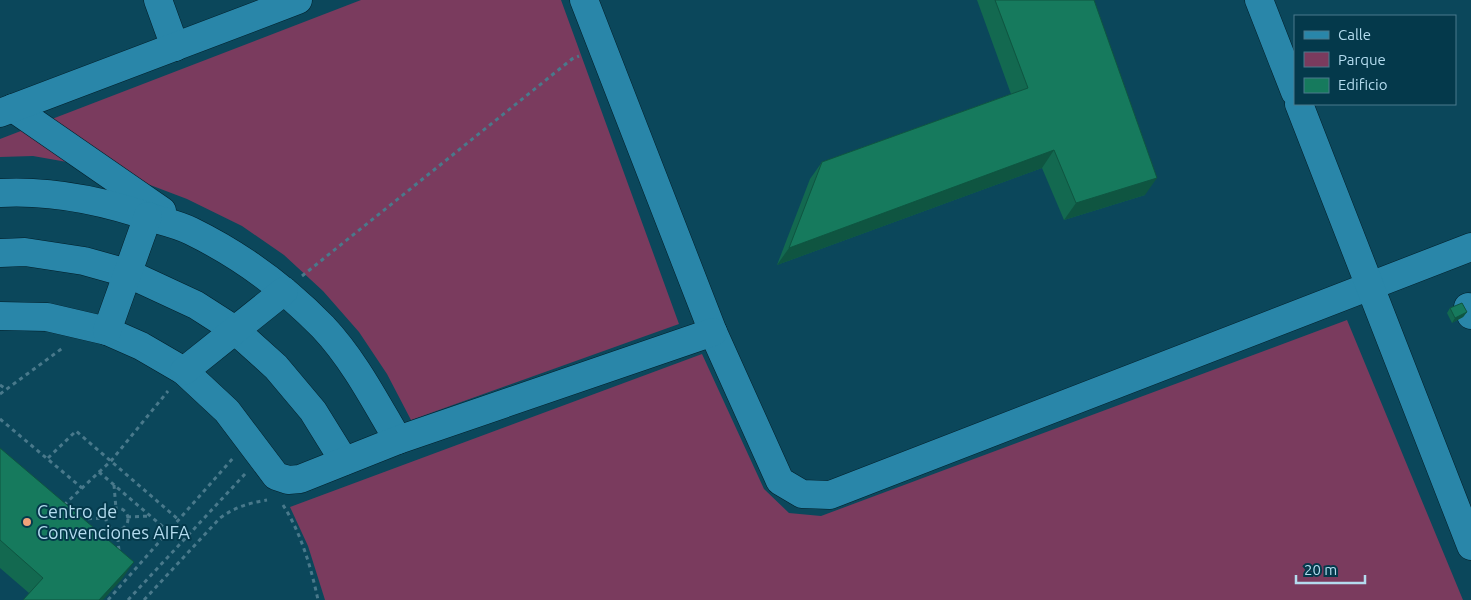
<svg xmlns="http://www.w3.org/2000/svg" width="1471" height="600" viewBox="0 0 1471 600" font-family="Ubuntu,sans-serif">
  <rect width="100%" height="100%" fill="#04394b"/>
  <path fill="#0b475b" fill-rule="evenodd" d="M0,0H1471V600H0ZM1295,16H1455V104H1295Z"/>
  <g fill="#7a3b5e">
    <path d="M361,0H561L679,324L411,420L387,374L359,332L323,291L284,255L242,226L187,199L137,180L84,165L33,156L0,157V139Z"/>
    <path d="M1347,320L1463,600H325L308,546L290,507L702,354L764,489L789,513L821,516Z"/>
  </g>
  <g fill="none" stroke-linecap="round" stroke-linejoin="round">
    <g stroke="#021e29" stroke-width="29">
      <g id="minor">
        <path d="M158,0L175,47"/>
        <path d="M584,0L713,332L780,481L802,494L830,495L1471,247"/>
        <path d="M1259,0L1295,92"/>
        <path d="M1299,104L1471,546"/>
        <path d="M13,108L162,211"/>
        <path d="M0,113L298,0"/>
        <path d="M0,193C54,190 108,202 159,220C170,223 181,226 191,231C240,255 285,288 323,327C354,360 375,401 398,440"/>
        <path d="M0,253L25,252L84,261L127,273L196,305L235,330L276,367L313,411L344,461"/>
        <path d="M1468,307L1471,315"/>
        <path d="M0,316L47,317L107,331L141,346L184,371L227,411L276,476L288,480L300,479L398,440L713,332"/>
        <path d="M107,331L148,216"/>
        <path d="M184,371L284,291"/>
      </g>
    </g>
    <g stroke="#49798b" stroke-width="3" stroke-dasharray="4 4" stroke-linecap="butt">
      <path d="M302,276L572,59L579,56"/>
      <path d="M0,385L6,389"/>
      <path d="M0,394L64,347"/>
      <path d="M0,419L82,488"/>
      <path d="M48,458L76,431L179,520"/>
      <path d="M99,472L111,461L168,391"/>
      <path d="M114,485L116,509"/>
      <path d="M64,505L99,472L169,532"/>
      <path d="M283,505C301,533 311,567 318,600"/>
      <circle cx="117" cy="519" r="11"/>
      <path d="M127,517L150,516"/>
      <path d="M80,519L107,518"/>
      <path d="M117,530L119,551"/>
      <path d="M108,600L233,458"/>
      <path d="M128,600L245,474"/>
      <path d="M144,600L220,518C235,507 249,503 267,500"/>
    </g>
    <use href="#minor" stroke="#2986a9" stroke-width="28"/>
  </g>
  <g fill="#136950">
    <path d="M977,0H1094L1145,195L1064,220L1042,168L777,265L810,179L822,162L1011,94Z"/>
    <path d="M1450,308L1467,312L1463,317L1452,323L1447,313Z"/>
    <path d="M0,448L122,579L29,593L0,568Z"/>
  </g>
  <g fill="#0f5541">
    <path d="M1054,150L1042,168L777,265L789,248Z"/>
    <path d="M1157,178L1145,195L1064,220L1076,203Z"/>
    <path d="M1467,312L1463,317L1452,323L1455,318Z"/>
    <path d="M134,562L122,579L103,600H99Z"/>
  </g>
  <g fill="#167a5d" stroke="#0f5541">
    <path d="M995,0H1094L1157,178L1076,203L1054,150L789,248L822,162L1028,88Z"/>
    <path d="M1462,303L1467,312L1455,318L1450,308Z"/>
    <path d="M0,448L134,562L99,600H23L43,578L0,540Z"/>
  </g>
  <circle fill="#f0a27a" stroke="#04394b" stroke-width="2" cx="27" cy="522" r="5"/>
  <g text-anchor="middle" stroke-width="4" stroke-linejoin="round" paint-order="stroke">
    <g font-size="18" fill="#b4dcef" stroke="#04394b" text-anchor="start">
      <text x="37" y="518">Centro de<tspan x="37" dy="21">Convenciones AIFA</tspan></text>
    </g>
  </g>
  <rect x="1294" y="15" width="162" height="90" fill="#04394b" stroke="#4a7a8d"/>
  <rect x="1304" y="31" width="25" height="8" fill="#2986a9" stroke="#4a7a8d"/>
  <text x="1338" y="40" font-size="15" fill="#b4dcef">Calle</text>
  <rect x="1304" y="52" width="25" height="15" fill="#7a3b5e" stroke="#4a7a8d"/>
  <text x="1338" y="65" font-size="15" fill="#b4dcef">Parque</text>
  <rect x="1304" y="78" width="25" height="15" fill="#167a5d" stroke="#4a7a8d"/>
  <text x="1338" y="90" font-size="15" fill="#b4dcef">Edificio</text>
  <path d="M1296 575v8h69v-8" fill="none" stroke="#b4dcef" stroke-width="2.5"/>
  <text x="1304" y="575" font-size="15" fill="#b4dcef" stroke="#04394b" stroke-width="4" paint-order="stroke">20 m</text>
</svg>
